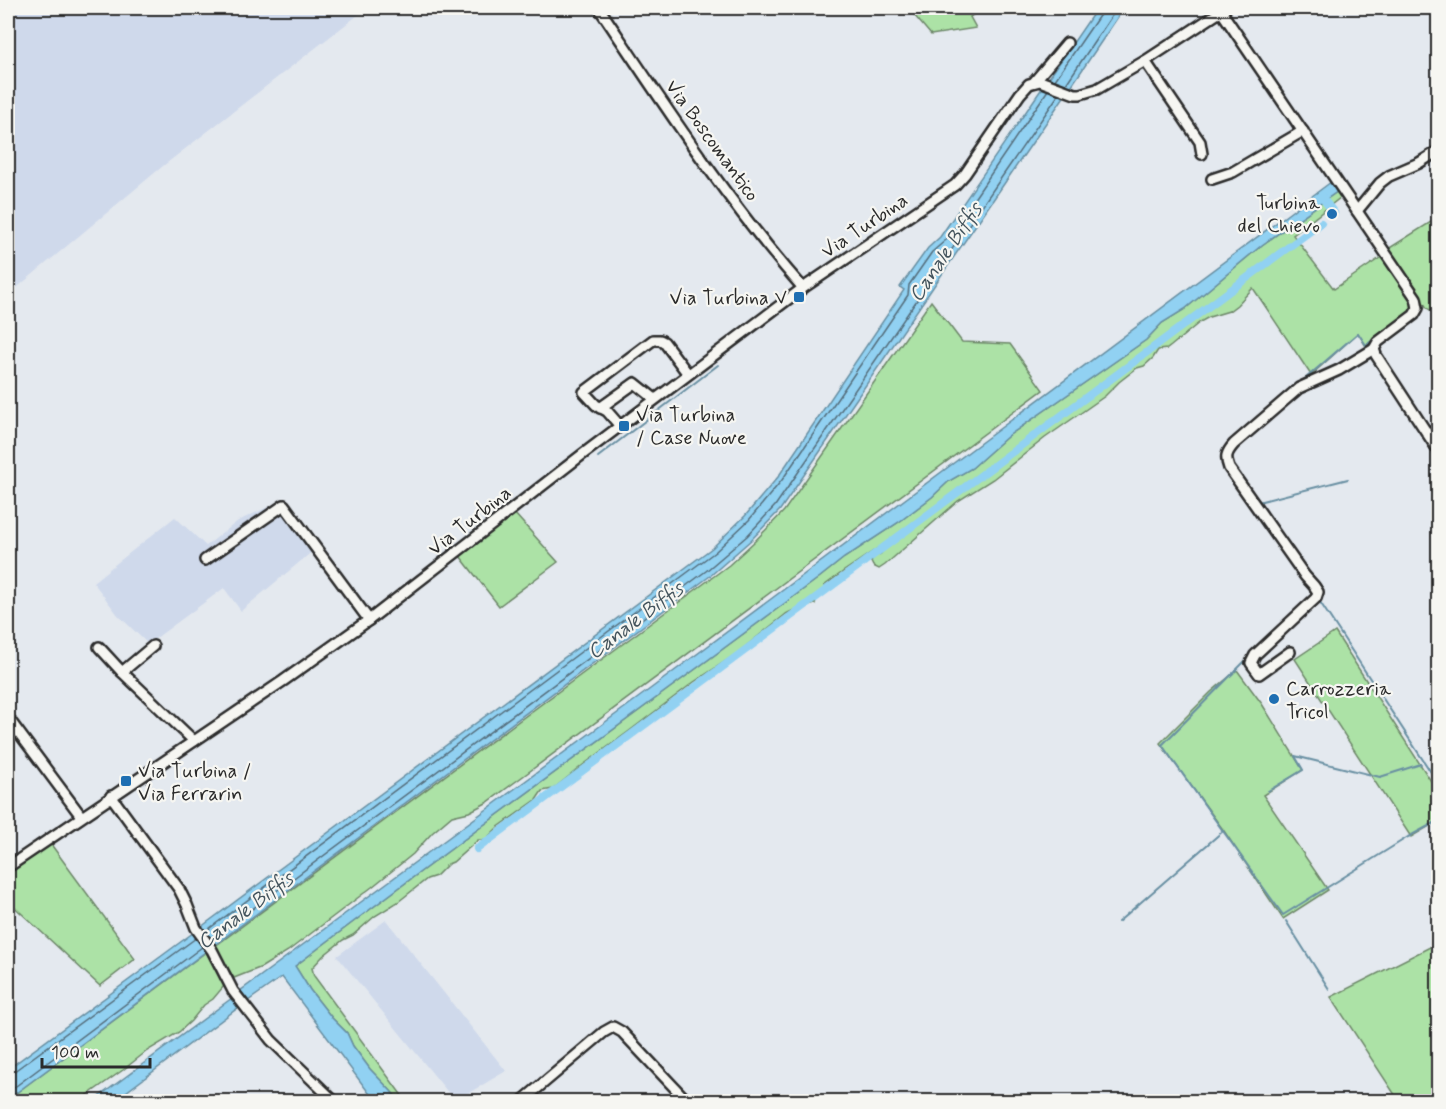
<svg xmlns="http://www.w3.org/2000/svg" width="1446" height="1109" viewBox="0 0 1446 1109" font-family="Mynerve,sans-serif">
  <rect width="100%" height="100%" fill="#e4e9ef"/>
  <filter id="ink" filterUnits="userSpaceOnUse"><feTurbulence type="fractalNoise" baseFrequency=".0167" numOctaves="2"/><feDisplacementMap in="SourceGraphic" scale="12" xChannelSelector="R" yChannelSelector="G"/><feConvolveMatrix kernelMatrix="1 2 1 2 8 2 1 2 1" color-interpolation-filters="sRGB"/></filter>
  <g filter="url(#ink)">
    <g fill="#cfd9eb">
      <path d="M8,8H367L163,166L8,295Z"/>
      <path d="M281,501L314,550L241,611L224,588L148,644L118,615L93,582L175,517L206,546L238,521Z"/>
      <path d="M386,920L506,1071L455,1101L337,956Z"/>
    </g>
    <g fill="#ace2a6" stroke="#6c8668" stroke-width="1.5">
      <path d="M908,8H983L970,17L976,28L931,35Z"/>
      <path d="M1338,191L1341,197L1293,235L1334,289L1383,256L1413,301L1414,308L1412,311L1369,344L1367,348L1358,333L1311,375L1253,288L1237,305L1229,311L1209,317L1200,322L1171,346L1167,349L1158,350L1153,358L1144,366L1137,368L1119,382L1105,396L1045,438L993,479L958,501L885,565L879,569L873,566L871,562L874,556C881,555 883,553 884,547L878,548L844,571L824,586L826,589L821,597H817L815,604C803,608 797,607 786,614L736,654L694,682L628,732L583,765L553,789L542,791L536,800L497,828L485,840H478L453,862L448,864L436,876L427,879L398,902L375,916L353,935L343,940L323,956L312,968L314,976L406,1101H399L391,1091L370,1069L353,1046L347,1033L332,1018L310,990L295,966C468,834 646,707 820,577L844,558L899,522L932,497L949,481L972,468L1008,436L1146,340L1162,323L1185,309L1262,245Z"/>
      <path d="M1434,220L1438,227V307L1430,310L1427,308L1388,249Z"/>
      <path d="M931,301L962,342L1010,344L1043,390L526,774L488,802L469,812L452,816L432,833L413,854L372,887L288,951L262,967L234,978L214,947L729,565L755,541L784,511Z"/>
      <path d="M514,513L558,562L499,606L460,556Z"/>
      <path d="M1335,632L1438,792V821L1411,837L1295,659Z"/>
      <path d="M1237,670L1262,704L1303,770L1263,795L1328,890L1283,919L1224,831L1160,743L1211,692Z"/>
      <path d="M50,843L135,959L100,986L8,901V872Z"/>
      <path d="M1432,946L1438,957V1101H1399L1331,997Z"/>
      <path d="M206,952L224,986L213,999L204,1005L191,1021L179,1032L147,1051L123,1070L79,1101L8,1102V1099Z"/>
    </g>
    <g fill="#91d1f2" stroke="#688fa2" stroke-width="1.5">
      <path d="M1097,8H1124L1072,85L780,510L751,540L710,576L8,1099V1069L201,927L712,548L745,516L778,477L904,290L900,287L928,248L940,237Z"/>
      <path d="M1331,182L1338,191L1262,245L1185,309L1162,323L1146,340L1008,436L972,468L949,481L932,497L899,522L844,558L820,577C646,707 468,834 295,966L310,990L332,1018L347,1033L353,1046L370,1069L391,1091L399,1101H375L282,977L248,1001L240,991L638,698Z"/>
      <path d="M232,998L239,1007L114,1101H93Z"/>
    </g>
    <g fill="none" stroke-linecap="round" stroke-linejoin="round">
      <g stroke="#546d7b" stroke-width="1.5">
        <path d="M1055,80L1101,13L1102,8"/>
        <path d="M1066,84L1117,8"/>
        <path d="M206,931L715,552L749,520L782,480L908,295L909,285L932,252L946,240L1048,90"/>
        <path d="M212,939L706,571L747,536L775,506L1059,94"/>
        <path d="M8,1073L13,1072L196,938"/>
        <path d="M8,1092L202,947"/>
      </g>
      <g stroke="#688fa2" stroke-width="2">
        <path d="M987,135L1017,89"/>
        <path d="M1299,384L1358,333L1366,345L1412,311"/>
        <path d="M598,457L718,365"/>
        <path d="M1258,502L1348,479"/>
        <path d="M1320,602L1438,783"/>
        <path d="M1295,756L1380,777L1421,764"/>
        <path d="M1268,791L1303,770L1295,756"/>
        <path d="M1223,831L1283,915L1408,837L1438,821"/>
        <path d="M1286,921L1329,989"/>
        <path d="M1118,922L1223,831L1162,745L1249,657"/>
      </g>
      <g stroke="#91d1f2" stroke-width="8">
        <path d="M1318,199L1321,196L1334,213"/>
        <path d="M477,849L1321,223"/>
      </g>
      <g stroke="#2b2b2b" stroke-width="14">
        <g id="minor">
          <path d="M599,8C663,103 727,202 803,288"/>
          <path d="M1221,11L1416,298L1418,308L1414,315L1378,342L1374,349L1376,355L1438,450"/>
          <path d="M1145,61L1200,142L1202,154"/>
          <path d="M1034,82L1067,43"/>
          <path d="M1212,179L1233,172L1303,131"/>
          <path d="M1357,211L1380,183L1389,176L1419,163L1438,151"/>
          <path d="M600,408L635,383L655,399"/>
          <path d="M620,426L607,411L596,405L584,392L653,340H660L664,342L688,374"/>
          <path d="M205,560L284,505L369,620"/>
          <path d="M99,647L122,672L194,741"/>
          <path d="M1290,652L1259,674L1251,663L1255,655L1316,598L1318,592L1314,586L1305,576L1229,468C1225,457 1226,453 1234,444L1299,388L1339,370L1374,349"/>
          <path d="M122,672L153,646"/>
          <path d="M8,718L81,816"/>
          <path d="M111,796L179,889L187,905L196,928L212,950L233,991L271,1040L335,1102"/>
          <path d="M8,867L283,681L369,620L583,454L803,288L955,185L965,174L1020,94L1029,84L1040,81L1075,94H1080L1097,89L1145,61L1226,8"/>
          <path d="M521,1102L604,1032L613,1027L622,1032L688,1102"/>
        </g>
      </g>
      <use href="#minor" stroke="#f6f6f2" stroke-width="9"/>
    </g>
  </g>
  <g fill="#1f6fb2" stroke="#f6f6f2" stroke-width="2">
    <circle cx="1332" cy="214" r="6"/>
    <rect x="793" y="291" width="12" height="12" rx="3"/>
    <rect x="618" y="420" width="12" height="12" rx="3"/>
    <circle cx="1274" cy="699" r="6"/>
    <rect x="120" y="775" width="12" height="12" rx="3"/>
  </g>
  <g text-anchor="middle" stroke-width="4.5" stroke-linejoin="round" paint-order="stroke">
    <g font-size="20" fill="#2b2b2b" stroke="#f6f6f2">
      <text transform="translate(713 140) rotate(54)" y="7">Via Boscomantico</text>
      <text transform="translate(864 225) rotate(-34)" y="7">Via Turbina</text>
      <text transform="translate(469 520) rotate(-38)" y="7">Via Turbina</text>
    </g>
    <g font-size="20" fill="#2b2b2b" stroke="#f6f6f2" text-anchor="start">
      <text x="1320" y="209" text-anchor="end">Turbina<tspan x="1320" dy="23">del Chievo</tspan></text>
      <text x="787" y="304" text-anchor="end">Via Turbina V</text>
      <text x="636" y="421">Via Turbina<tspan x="636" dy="23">/ Case Nuove</tspan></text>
      <text x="1286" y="695">Carrozzeria<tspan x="1286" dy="23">Tricol</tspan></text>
      <text x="138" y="777">Via Turbina /<tspan x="138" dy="23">Via Ferrarin</tspan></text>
    </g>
    <g font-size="21" font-style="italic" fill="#44545d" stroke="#f6f6f2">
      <text transform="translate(945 252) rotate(-56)" y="7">Canale Biffis</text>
      <text transform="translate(635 620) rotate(-37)" y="7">Canale Biffis</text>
      <text transform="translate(245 910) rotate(-37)" y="7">Canale Biffis</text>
    </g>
  </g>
  <rect width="1446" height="1109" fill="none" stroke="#f6f6f2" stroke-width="30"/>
  <rect x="15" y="15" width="1416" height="1079" fill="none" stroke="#2b2b2b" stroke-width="2" filter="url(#ink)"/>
  <path d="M42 1058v9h108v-9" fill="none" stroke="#2b2b2b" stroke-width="3"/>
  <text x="51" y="1058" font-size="18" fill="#2b2b2b" stroke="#f6f6f2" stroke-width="4.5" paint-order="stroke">100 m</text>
</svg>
